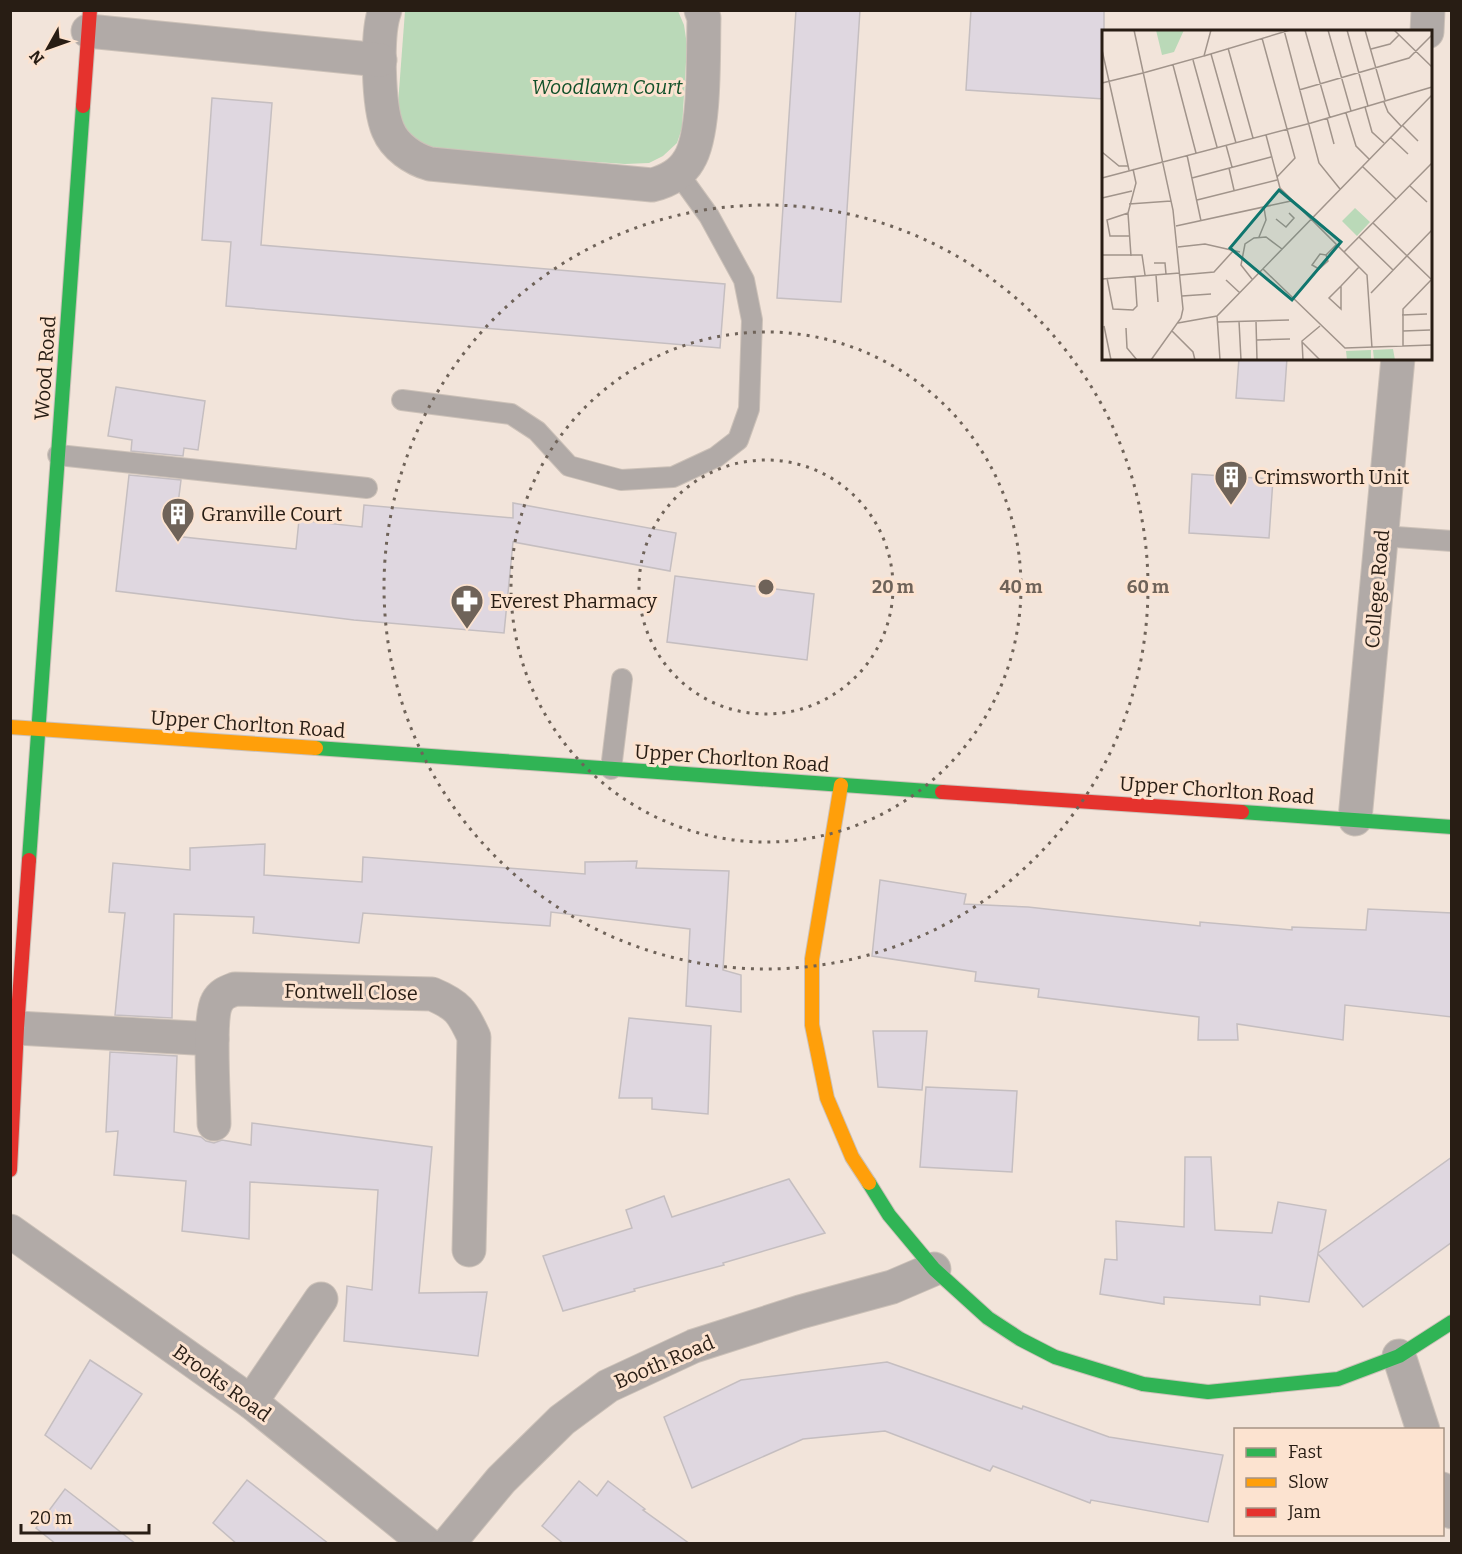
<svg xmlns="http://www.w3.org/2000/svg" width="1462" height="1554" viewBox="0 0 1462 1554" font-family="Bitter,serif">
  <rect width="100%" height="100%" fill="#f2e4da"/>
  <path fill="#bad9b8" d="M405,11H678L684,25L687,45L682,128L677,143L663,156L649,163L625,164L485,154L426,147L413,138L399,118L398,104Z"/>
  <g fill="#dfd7e0" stroke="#c5bec0" stroke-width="1.5">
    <path d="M796,10H860L841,302L777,298Z"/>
    <path d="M971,10H1104V99L966,90Z"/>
    <path d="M212,98L272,103L261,245L725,284L720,348L226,306L231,242L202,240Z"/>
    <path d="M1239,358H1287L1284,401L1236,398Z"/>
    <path d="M116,387L205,401L198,450L184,448L183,456L131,451L132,440L108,436Z"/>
    <path d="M1192,474L1273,479L1269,538L1189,533Z"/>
    <path d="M129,475L181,480L174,536L296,549L299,520L362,527L364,505L513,518V503L676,533L670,571L513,542L504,633L354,620L116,591Z"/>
    <path d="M675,576L814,594L807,660L667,642Z"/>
    <path d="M265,844L264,875L362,882L363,857L585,874V862L637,861L636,868L729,871L723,970L741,975V1012L686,1006L690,929L551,912L550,926L363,913L359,943L253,933L254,917L174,914L172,1018L115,1015L125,913L109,912L113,863L190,870V848Z"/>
    <path d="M880,880L966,894L964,904L1028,907L1200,926V922L1292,930V927L1366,930L1368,909L1452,913V1017L1345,1005L1343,1040L1237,1024L1238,1040H1198L1199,1017L1038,997L1039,989L975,981L976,972L872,956Z"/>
    <path d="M629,1018L711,1026L708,1114L652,1109V1098H619Z"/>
    <path d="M873,1031H927L922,1090L878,1087Z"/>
    <path d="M110,1052L177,1056L174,1132L201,1137L206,1141L214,1143L222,1140L251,1145L252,1123L432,1147L419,1293L487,1292L478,1356L344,1341L347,1286L372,1290L378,1190L250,1182L249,1239L182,1231L186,1181L114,1175L118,1131L106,1132Z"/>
    <path d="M926,1087L1017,1091L1012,1172L920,1167Z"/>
    <path d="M1185,1157H1211L1215,1230L1272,1233L1278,1202L1326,1210L1318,1253L1452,1157V1242L1363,1307L1318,1254L1309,1302L1260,1296V1305L1164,1297V1304L1100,1294L1105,1259L1117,1260L1116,1221L1184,1227Z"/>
    <path d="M789,1179L825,1233L723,1263L724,1265L634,1289L635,1291L563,1311L543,1256L632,1228L626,1210L664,1196L672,1217Z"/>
    <path d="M90,1360L142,1394L91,1469L45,1435Z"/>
    <path d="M887,1362L1022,1409L1023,1406L1109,1437L1223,1455L1208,1522L1091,1500L1090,1503L993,1466L990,1471L885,1431L803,1439L692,1488L664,1417L741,1380Z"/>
    <path d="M247,1480L329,1544H237L213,1523Z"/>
    <path d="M579,1481L597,1496L608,1481L645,1509L643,1510L690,1544H564L542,1526Z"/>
    <path d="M65,1489L136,1544H56L36,1528Z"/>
  </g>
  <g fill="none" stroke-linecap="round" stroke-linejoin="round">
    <g stroke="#ccc1b8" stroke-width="22">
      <g id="lane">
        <path d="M402,400L511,414L537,431L569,466L621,480L673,477L716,457L738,440L749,409L752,320L744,280L709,216L678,173"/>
        <path d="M58,455L367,488"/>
        <path d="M1382,536L1452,541"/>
        <path d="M611,769L622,679"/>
      </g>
    </g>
    <g stroke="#ccc1b8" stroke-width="35">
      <g id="street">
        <path d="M385,10C376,33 378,107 388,130C395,147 413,159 430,164L652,185C668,181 681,174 689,160C706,133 703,51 704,18L701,10"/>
        <path d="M88,31L380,60"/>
        <path d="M1427,32L1428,10"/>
        <path d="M1355,819L1398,358"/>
        <path d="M17,1028L212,1039"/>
        <path d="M214,1124C214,1101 208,1018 217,1002C221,994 227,992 235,989L432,994C458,1005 462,1011 474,1037L469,1250"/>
        <path d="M10,1231L251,1402L427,1544"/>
        <path d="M1399,1356L1423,1430"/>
        <path d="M251,1402L321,1299"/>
        <path d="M1442,1489L1452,1512"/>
        <path d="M448,1544L501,1480L562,1420L608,1386L694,1346L800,1312L892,1287L934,1269"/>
      </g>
    </g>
    <g stroke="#ccc1b8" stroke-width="16">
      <g id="fast">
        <path d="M316,748L942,792"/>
        <path d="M1242,812L1452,827"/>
        <path d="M29,860L83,106"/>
        <path d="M869,1183L889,1215L934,1269L988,1318L1020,1339L1055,1357L1143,1384L1208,1392L1338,1379L1399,1356L1452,1322"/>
      </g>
    </g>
    <g stroke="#ccc1b8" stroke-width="16">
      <g id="slow">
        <path d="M10,727L316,748"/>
        <path d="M841,785L812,959V1025L827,1098L852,1157L869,1183"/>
      </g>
    </g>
    <g stroke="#ccc1b8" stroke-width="16">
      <g id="jam">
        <path d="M83,106L90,10"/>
        <path d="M942,792L1242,812"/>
        <path d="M10,1170L17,1028L29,860"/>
      </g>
    </g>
    <use href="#lane" stroke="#b1aaa7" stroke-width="20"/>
    <use href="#street" stroke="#b1aaa7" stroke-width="33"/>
    <use href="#fast" stroke="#30b455" stroke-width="14"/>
    <use href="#slow" stroke="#ff9f0a" stroke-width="14"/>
    <use href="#jam" stroke="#e5322d" stroke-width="14"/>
  </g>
  <g fill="none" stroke="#6f6359" stroke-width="3" stroke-dasharray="3 6">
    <circle cx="766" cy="587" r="127"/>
    <circle cx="766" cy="587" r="255"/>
    <circle cx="766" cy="587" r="382"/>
  </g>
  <defs>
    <g id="building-pin" transform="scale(1.725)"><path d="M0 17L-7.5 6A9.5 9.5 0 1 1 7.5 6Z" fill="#6f6359" stroke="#fce3d0"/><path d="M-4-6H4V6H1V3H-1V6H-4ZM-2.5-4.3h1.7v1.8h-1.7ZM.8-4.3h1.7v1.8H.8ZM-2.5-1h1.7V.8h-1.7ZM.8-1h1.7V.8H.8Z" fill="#fff"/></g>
    <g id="pharmacy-pin" transform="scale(1.725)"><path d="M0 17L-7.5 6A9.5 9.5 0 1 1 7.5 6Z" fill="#6f6359" stroke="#fce3d0"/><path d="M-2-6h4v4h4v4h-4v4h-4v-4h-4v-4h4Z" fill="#fff"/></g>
  </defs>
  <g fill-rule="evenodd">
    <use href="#building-pin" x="1231" y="477"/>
    <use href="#building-pin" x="178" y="514"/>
    <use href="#pharmacy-pin" x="467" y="601"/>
  </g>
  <g text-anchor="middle" stroke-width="6" stroke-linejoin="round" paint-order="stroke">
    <g font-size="20" font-style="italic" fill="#105029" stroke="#fce3d0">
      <text x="607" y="94">Woodlawn Court</text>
    </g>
    <g font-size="20" fill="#281d14" stroke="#fce3d0">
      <text transform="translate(45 368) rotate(-86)" y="7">Wood Road</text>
      <text transform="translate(1377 589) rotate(-85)" y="7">College Road</text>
      <text transform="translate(248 724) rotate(4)" y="7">Upper Chorlton Road</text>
      <text transform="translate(732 758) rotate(4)" y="7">Upper Chorlton Road</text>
      <text transform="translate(1217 790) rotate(4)" y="7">Upper Chorlton Road</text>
      <text transform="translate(351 992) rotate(1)" y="7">Fontwell Close</text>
      <text transform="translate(664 1362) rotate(-23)" y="7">Booth Road</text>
      <text transform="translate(222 1383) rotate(36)" y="7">Brooks Road</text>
    </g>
    <g font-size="20" fill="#281d14" stroke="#fce3d0" text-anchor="start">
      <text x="1254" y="484">Crimsworth Unit</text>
      <text x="201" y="521">Granville Court</text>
      <text x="490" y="608">Everest Pharmacy</text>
    </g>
  </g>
  <g transform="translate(1102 30)">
    <rect width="330" height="330" fill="#f2e4da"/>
    <path d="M54,0H82L72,22L60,25ZM253,178L268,192L255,206L240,191ZM291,319L293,330H272L271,320ZM269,320V330H245L244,321Z" fill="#bad9b8"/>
    <path fill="none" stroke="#a1948b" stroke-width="1.5" d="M32,0L71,180L81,279L79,288L49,330M182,0L217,133L238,159M203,0L228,88M226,0L249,81M245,0L266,76M263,0L283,70M292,0L330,37M160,8L193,128L175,147M126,18L151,108M269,19L288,14L297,5M0,20L27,140M109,24L134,113M102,26L188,0M91,30L115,117M71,35L94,123M41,43L102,26L109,0M0,53L41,43M197,60L307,28L330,5M282,72L286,82L299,96M263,77L270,102L282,113M244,83L254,116L267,129M225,88L232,114M300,95L316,111M164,105L178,158L265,245L270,318M288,107L306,124M124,115L130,137M0,122L17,136H26M85,125L99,191M261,137L294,169M127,138L132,160M0,148L209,93L330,57M90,148L169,127M308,156L325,172M0,168L30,161M95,170L175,150M27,174L69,171M26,183L5,190L8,206H27M174,189L184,197L192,188L187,183M271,193L330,250M74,196L189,171M157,207L164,190L162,178M257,207L291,240M76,217L103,214L138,222M242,222L330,133M0,225H40L43,245M224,225L226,231L217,239L210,235L218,224L224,225L234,215M29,226L26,183L34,153L31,139M52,233H63L64,244M161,239L243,318L330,315M54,245L56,272M78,245L112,242L132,220M5,248L11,279L31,280L35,276L33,246M0,249L78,243M150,249L139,235L143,214L152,208L164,207L180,219M124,250L138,263M239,256V279L227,268L239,256L257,237M269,263L330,200M80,266L109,264M300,285L325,284M115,286L118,330M137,291L139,330M154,291L155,330M116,292L187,290M76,293L115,286L330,65M2,296L9,330M24,298L25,318L35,330M70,301L91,322L93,330M301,301L328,300M155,310L188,309M200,312L218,330M301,317V279L330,249M201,330L200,311L218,296"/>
    <path fill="#0f766e" fill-opacity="0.15" stroke="#0f766e" stroke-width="3" d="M177,160L239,212L190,270L128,218Z"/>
    <rect width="330" height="330" fill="none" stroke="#281d14" stroke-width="3"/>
  </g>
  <circle cx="766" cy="587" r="9" fill="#6f6359" stroke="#fce3d0" stroke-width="3"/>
  <g font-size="18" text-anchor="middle" font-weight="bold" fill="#6f6359" stroke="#fce3d0" stroke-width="6" stroke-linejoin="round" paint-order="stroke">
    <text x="893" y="593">20 m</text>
    <text x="1021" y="593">40 m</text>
    <text x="1148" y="593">60 m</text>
  </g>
  <rect width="1462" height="1554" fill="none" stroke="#281d14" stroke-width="24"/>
  <rect x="1234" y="1428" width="210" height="108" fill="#fce3d0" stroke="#a79485" stroke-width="1.5"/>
  <rect x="1246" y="1448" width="30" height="9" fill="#30b455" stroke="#a79485" stroke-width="1.5"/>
  <text x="1288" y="1458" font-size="18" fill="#281d14">Fast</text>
  <rect x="1246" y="1478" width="30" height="9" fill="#ff9f0a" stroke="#a79485" stroke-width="1.5"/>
  <text x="1288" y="1488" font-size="18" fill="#281d14">Slow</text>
  <rect x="1246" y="1508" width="30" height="9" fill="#e5322d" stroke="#a79485" stroke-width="1.5"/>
  <text x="1288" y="1518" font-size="18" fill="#281d14">Jam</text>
  <g transform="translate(48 48) rotate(230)" stroke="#fce3d0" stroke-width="4.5" paint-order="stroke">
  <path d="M0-4.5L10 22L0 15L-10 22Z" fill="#281d14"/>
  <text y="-9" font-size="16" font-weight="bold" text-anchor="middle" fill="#281d14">N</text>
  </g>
  <path d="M21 1524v9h128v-9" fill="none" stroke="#281d14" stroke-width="3"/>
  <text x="30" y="1524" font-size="18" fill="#281d14" stroke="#fce3d0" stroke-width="4.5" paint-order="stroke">20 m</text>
</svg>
